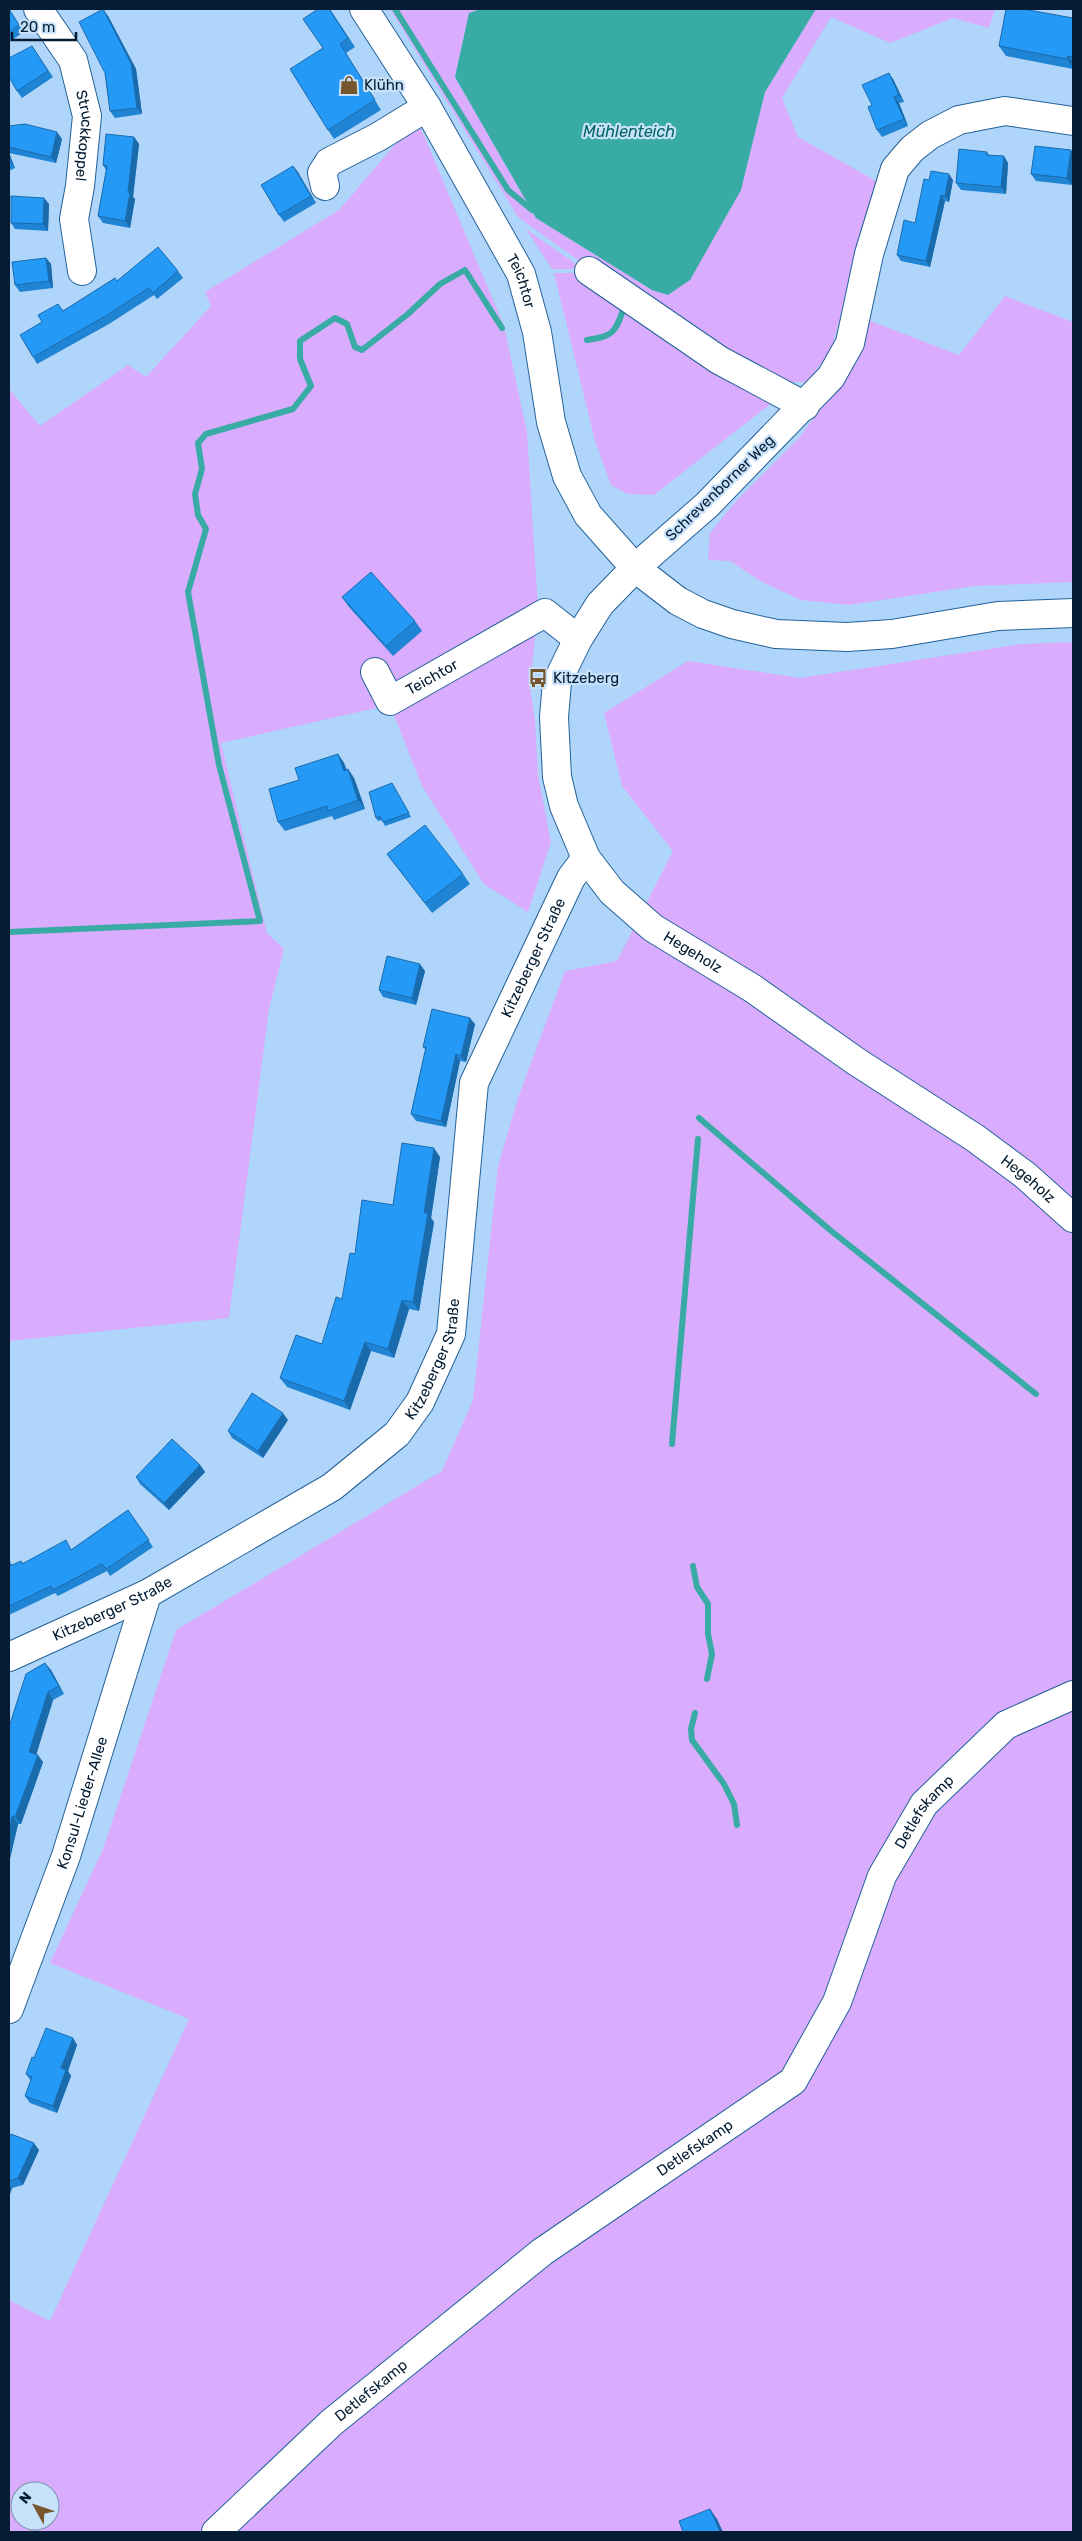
<svg xmlns="http://www.w3.org/2000/svg" width="1082" height="2541" viewBox="0 0 1082 2541" font-family="Rubik,sans-serif">
  <rect width="100%" height="100%" fill="#b0d5fa"/>
  <g fill="#d9acfe" fill-rule="evenodd">
    <path d="M390,9H481L469,13L455,77L536,218L652,290L668,295L741,190L765,92L816,9H995L989,28L953,18L890,43L831,17L782,98L798,137L876,181L831,351L807,382H783L589,268L518,217Z"/>
    <path d="M417,119L504,326L527,432L538,608L530,688L535,721L538,775L551,842L528,912L484,884L422,786L390,705L221,743L267,933L284,949L269,1009L229,1318L9,1341V389L40,426L128,365L146,377L211,306L205,292L339,210Z"/>
    <path d="M526,229L583,269H552Z"/>
    <path d="M554,273H587L782,395L654,495L627,494L611,485L595,441Z"/>
    <path d="M1005,296L1073,322V582L974,586L849,605L801,600L760,581L730,561L708,560L710,533L738,499L799,438L833,392L865,319L959,355Z"/>
    <path d="M1073,642V2532H9V2300L50,2321L189,2019L50,1963L103,1849L176,1630L442,1471L473,1400L498,1166L518,1098L565,971L617,961L673,851L622,786L604,713L688,661L800,678L1021,644ZM20,2491H50V2521H20Z"/>
  </g>
  <path fill="#37aba4" d="M481,9H816L765,92L741,190L690,280L668,295L652,290L536,218L455,77L469,13Z"/>
  <g fill="none" stroke-linecap="round" stroke-linejoin="round">
    <g stroke="#37aba4" stroke-width="6">
      <path d="M395,9L508,190L532,210"/>
      <path d="M587,340C612,336 615,334 623,310"/>
      <path d="M9,932L260,921L219,765L188,592L206,529L198,515L195,494L202,469L198,443L206,434L293,409L311,386L300,359V341L335,318L347,324L355,347L362,350L408,314L440,284L465,270L502,328"/>
      <path d="M699,1118L830,1230L1036,1394"/>
      <path d="M672,1444L698,1139"/>
      <path d="M693,1566L697,1587L708,1604V1634L712,1654L707,1679"/>
      <path d="M695,1713L691,1729L692,1740L724,1784L734,1804L737,1825"/>
    </g>
    <g stroke="#236198" stroke-width="30">
      <g id="minor">
        <path id="s1" d="M38,9L73,60L87,116L80,186L74,219L82,271"/>
        <path id="s2" d="M364,9L427,107L521,274L537,332L551,422L567,476L588,515L635,568L678,601L703,614L732,624L776,634L847,637L892,634L998,616L1073,613"/>
        <path id="s3" d="M1073,121L1005,111L959,120L930,135L912,149L895,169L869,254L850,343L831,377L707,505L635,568L600,604L578,639L557,682L554,717L557,777L564,806L586,858L612,892L653,928L752,988L857,1062L975,1138L1025,1175L1073,1218"/>
        <path d="M325,186L322,173L329,162L378,137L427,107"/>
        <path d="M589,271L719,360L805,406"/>
        <path id="s4" d="M375,672L390,701L545,613L578,639"/>
        <path id="s5" d="M9,1657L147,1594L332,1487L397,1434L420,1402L451,1334L474,1083L571,878L586,858"/>
        <path id="s6" d="M9,2009L66,1856L147,1594"/>
        <path id="s7" d="M216,2532L331,2423L542,2252L793,2081L837,2002L882,1876L924,1804L1006,1725L1073,1695"/>
      </g>
    </g>
    <use href="#minor" stroke="#fff" stroke-width="28"/>
  </g>
  <g fill="#2084d4">
    <path d="M9,9L24,32L9,42Z"/>
    <path d="M330,9L355,47L346,53L381,110L334,139L328,130L323,48Z"/>
    <path d="M108,16L136,69L142,114L115,118L110,111L105,73Z"/>
    <path d="M1073,18V69L1006,56L999,46Z"/>
    <path d="M32,46L53,77L22,98L17,91Z"/>
    <path d="M893,79L904,102L899,103L908,126L882,137L877,130Z"/>
    <path d="M9,126L62,139L56,163L9,153Z"/>
    <path d="M134,137L139,144L133,197L135,199L130,228L103,223L98,216L106,170L103,165Z"/>
    <path d="M1071,150L1073,154V175L1072,185L1036,181L1031,174Z"/>
    <path d="M987,152L989,155L1008,163L1006,194L961,190L956,183Z"/>
    <path d="M9,153L15,168L9,171Z"/>
    <path d="M293,166L316,203L284,222L279,215Z"/>
    <path d="M929,180H953L949,202L945,201L930,267L901,261L897,255L915,223Z"/>
    <path d="M44,198L49,204L48,231L15,229L11,223Z"/>
    <path d="M46,258L51,264L53,288L20,292L15,285Z"/>
    <path d="M178,271L183,278L157,299L154,295L109,324L37,364L33,357L42,322L117,281Z"/>
    <path d="M342,597L415,621L422,631L393,656L349,607Z"/>
    <path d="M338,754L344,763L347,770L348,769L354,778L365,809L334,820L332,816L285,831L278,822L299,780Z"/>
    <path d="M392,783L411,817L385,826L382,820L378,821L376,818Z"/>
    <path d="M387,854L463,874L470,884L432,913Z"/>
    <path d="M425,971L416,1005L383,997L379,990Z"/>
    <path d="M475,1024L466,1062L460,1061L446,1127L416,1121L411,1114L426,1050L423,1047Z"/>
    <path d="M440,1157L431,1218L434,1222L419,1311L409,1309L394,1358L371,1351L350,1410L287,1387L280,1378L322,1344L342,1299L355,1254L393,1205Z"/>
    <path d="M288,1420L263,1458L232,1438L228,1431Z"/>
    <path d="M200,1465L205,1472L169,1510L140,1484L136,1477Z"/>
    <path d="M128,1510L153,1547L110,1576L107,1571L58,1596L55,1593L9,1615V1560L12,1565L22,1563L72,1549Z"/>
    <path d="M51,1670L64,1694L53,1700L36,1754L43,1762L21,1824H18L9,1863V1727Z"/>
    <path d="M73,2038L77,2045L68,2071L71,2076L57,2113L30,2103L25,2096L31,2081L26,2074L34,2058Z"/>
    <path d="M9,2139L39,2150L23,2185L12,2188L9,2197Z"/>
  </g>
  <g fill="#1a6bac">
    <path d="M103,9L108,16L136,69L142,114L137,108Z"/>
    <path d="M1068,56L1073,63V67L1067,59Z"/>
    <path d="M889,73L893,79L904,102L899,95Z"/>
    <path d="M894,97L899,103L908,126L904,119Z"/>
    <path d="M57,132L62,139L56,163L51,157Z"/>
    <path d="M134,137L139,144L133,197L135,199L130,228L125,221Z"/>
    <path d="M1071,150L1073,154V175L1072,185L1067,178Z"/>
    <path d="M9,153L15,168L9,157Z"/>
    <path d="M1004,156L1008,163L1006,194L1001,187Z"/>
    <path d="M293,166L298,172L316,203L311,196Z"/>
    <path d="M949,174L953,180L949,202L945,196Z"/>
    <path d="M941,195L945,201L930,267L926,261Z"/>
    <path d="M44,198L49,204L48,231L43,224Z"/>
    <path d="M46,258L51,264L53,288L49,281Z"/>
    <path d="M338,754L344,763L350,780L344,771Z"/>
    <path d="M348,769L354,778L365,809L358,800Z"/>
    <path d="M420,964L425,971L416,1005L412,998Z"/>
    <path d="M470,1018L475,1024L466,1062L461,1056Z"/>
    <path d="M456,1054L460,1061L446,1127L441,1121Z"/>
    <path d="M434,1148L440,1157L431,1218L434,1222L419,1311L413,1302L424,1213Z"/>
    <path d="M402,1300L409,1309L394,1358L388,1349Z"/>
    <path d="M365,1342L371,1351L350,1410L344,1401Z"/>
    <path d="M283,1413L288,1420L263,1458L258,1451Z"/>
    <path d="M200,1465L205,1472L169,1510L164,1503Z"/>
    <path d="M45,1663L51,1670L64,1694L59,1686Z"/>
    <path d="M48,1692L53,1700L35,1759L29,1752Z"/>
    <path d="M38,1755L43,1762L21,1824L15,1817Z"/>
    <path d="M12,1816L18,1824L9,1863V1834Z"/>
    <path d="M73,2038L77,2045L68,2071L71,2076L57,2113L53,2106L61,2068Z"/>
    <path d="M34,2143L39,2150L23,2185L18,2178Z"/>
    <path d="M9,2184L12,2188L9,2197Z"/>
    <path d="M710,2509L717,2519L723,2532H720Z"/>
  </g>
  <g fill="#2599f6" stroke="#1a6bac">
    <path d="M9,9L19,25L9,32Z"/>
    <path d="M103,9L131,63L137,108L110,111L105,73L79,22Z"/>
    <path d="M318,9H329L348,38L340,44L375,100L328,130L290,69L323,48L303,19Z"/>
    <path d="M1006,9H1023L1073,18V57L1068,56L1067,59L999,46Z"/>
    <path d="M32,46L48,71L17,91L9,77V58Z"/>
    <path d="M889,73L899,95L894,97L904,119L877,130L868,107L872,105L862,85Z"/>
    <path d="M25,124L57,132L51,157L9,147V126Z"/>
    <path d="M106,134L134,137L128,192L130,193L125,221L98,216L107,166L103,165Z"/>
    <path d="M1035,146L1071,150L1067,178L1031,174Z"/>
    <path d="M959,149L987,152L986,155L1004,156L1001,187L956,183Z"/>
    <path d="M293,166L311,196L279,215L261,185Z"/>
    <path d="M931,171L949,174L945,196L941,195L926,261L897,255L904,220L915,223L924,179L929,180Z"/>
    <path d="M11,196L44,198L43,224L11,223Z"/>
    <path d="M158,247L178,271L153,293L149,288L104,317L33,357L20,335L42,322L38,315L58,304L63,311L115,278L117,281Z"/>
    <path d="M46,258L49,281L15,285L12,262Z"/>
    <path d="M371,572L415,621L386,646L342,597Z"/>
    <path d="M338,754L344,771L348,769L358,800L328,811L327,806L278,822L269,789L299,780L295,768Z"/>
    <path d="M392,783L409,813L383,822L380,816L376,818L369,792Z"/>
    <path d="M425,825L463,874L425,903L387,854Z"/>
    <path d="M387,956L420,964L412,998L379,990Z"/>
    <path d="M432,1009L470,1018L461,1056L456,1054L441,1121L411,1114L426,1047H423Z"/>
    <path d="M402,1143L434,1148L424,1213H428L413,1302L402,1300L388,1349L365,1342L344,1401L280,1378L296,1335L322,1344L336,1297L342,1299L350,1253L355,1254L362,1200L393,1205Z"/>
    <path d="M252,1393L283,1413L258,1451L228,1431Z"/>
    <path d="M172,1439L200,1465L164,1503L136,1477Z"/>
    <path d="M128,1510L149,1540L106,1569L102,1564L53,1590L51,1586L9,1606V1562L10,1566L21,1561L22,1564L66,1540L71,1550Z"/>
    <path d="M45,1663L59,1686L48,1692L29,1752L38,1755L15,1817L12,1816L9,1834V1727L26,1674Z"/>
    <path d="M46,2028L73,2038L61,2068L66,2070L53,2106L25,2096L32,2077L26,2074L32,2057L34,2058Z"/>
    <path d="M11,2134L34,2143L18,2178L9,2181V2139Z"/>
    <path d="M710,2509L720,2532H683L679,2521Z"/>
  </g>
  <defs>
    <g id="shop-bare" transform="scale(1.5)"><path d="M-5-2.5h2.3a2.7 3.5 0 0 1 5.4 0H5L5.5 6h-11ZM-1.5-2.5h3a1.5 2.3 0 0 0-3 0Z" fill="#78562d" stroke="#c8e1fa" stroke-width="2.5" paint-order="stroke"/></g>
    <g id="bus-bare" transform="scale(1.5)"><path d="M-5-6H5V4H4V6H2V4H-2V6H-4V4H-5ZM-3.5-4V0h7V-4ZM-3.5 1.2v1.5H-2V1.2ZM2 1.2v1.5H3.5V1.2Z" fill="#78562d" stroke="#c8e1fa" stroke-width="2.5" paint-order="stroke"/></g>
  </defs>
  <g fill-rule="evenodd">
    <use href="#shop-bare" x="349" y="85"/>
    <use href="#bus-bare" x="538" y="678"/>
  </g>
  <g text-anchor="middle" stroke-width="4.5" stroke-linejoin="round" paint-order="stroke">
    <g font-size="15" fill="#041d34" stroke="#c8e1fa" text-anchor="start">
      <text x="364" y="90">Klühn</text>
      <text x="553" y="683">Kitzeberg</text>
    </g>
    <g font-size="15" fill="#041d34" stroke="#c8e1fa">
      <text dy="5" stroke="none"><textPath href="#s1" startOffset="139">Struckkoppel</textPath></text>
      <text dy="5" stroke="none"><textPath href="#s2" startOffset="315">Teichtor</textPath></text>
      <text transform="translate(720 488) rotate(-44)" y="5">Schrevenborner Weg</text>
      <text dy="5" stroke="none"><textPath href="#s4" startOffset="81">Teichtor</textPath></text>
      <text dy="5" stroke="none"><textPath href="#s3" startOffset="1155">Hegeholz</textPath></text>
      <text dy="5" stroke="none"><textPath href="#s5" startOffset="954">Kitzeberger Straße</textPath></text>
      <text dy="5" stroke="none"><textPath href="#s3" startOffset="1560">Hegeholz</textPath></text>
      <text dy="5" stroke="none"><textPath href="#s5" startOffset="534">Kitzeberger Straße</textPath></text>
      <text dy="5" stroke="none"><textPath href="#s5" startOffset="114">Kitzeberger Straße</textPath></text>
      <text dy="5" stroke="none"><textPath href="#s6" startOffset="219">Konsul-Lieder-Allee</textPath></text>
      <text dy="5" stroke="none"><textPath href="#s7" startOffset="1035">Detlefskamp</textPath></text>
      <text dy="5" stroke="none"><textPath href="#s7" startOffset="615">Detlefskamp</textPath></text>
      <text dy="5" stroke="none"><textPath href="#s7" startOffset="210">Detlefskamp</textPath></text>
    </g>
    <g font-size="16" font-style="italic" fill="#006560" stroke="#c8e1fa">
      <text x="629" y="137">Mühlenteich</text>
    </g>
  </g>
  <rect width="1082" height="2541" fill="none" stroke="#041d34" stroke-width="20"/>
  <g transform="translate(35 2506) rotate(310)"><circle r="24" fill="#c8e1fa" stroke="#7a93ab"/>
  <path d="M0-4L9 19L0 12L-9 19Z" fill="#78562d"/>
  <text y="-8" font-size="14" font-weight="bold" text-anchor="middle" fill="#041d34">N</text>
  </g>
  <path d="M12 32v8h64v-8" fill="none" stroke="#041d34" stroke-width="2.5"/>
  <text x="20" y="32" font-size="15" fill="#041d34" stroke="#c8e1fa" stroke-width="4" paint-order="stroke">20 m</text>
</svg>
